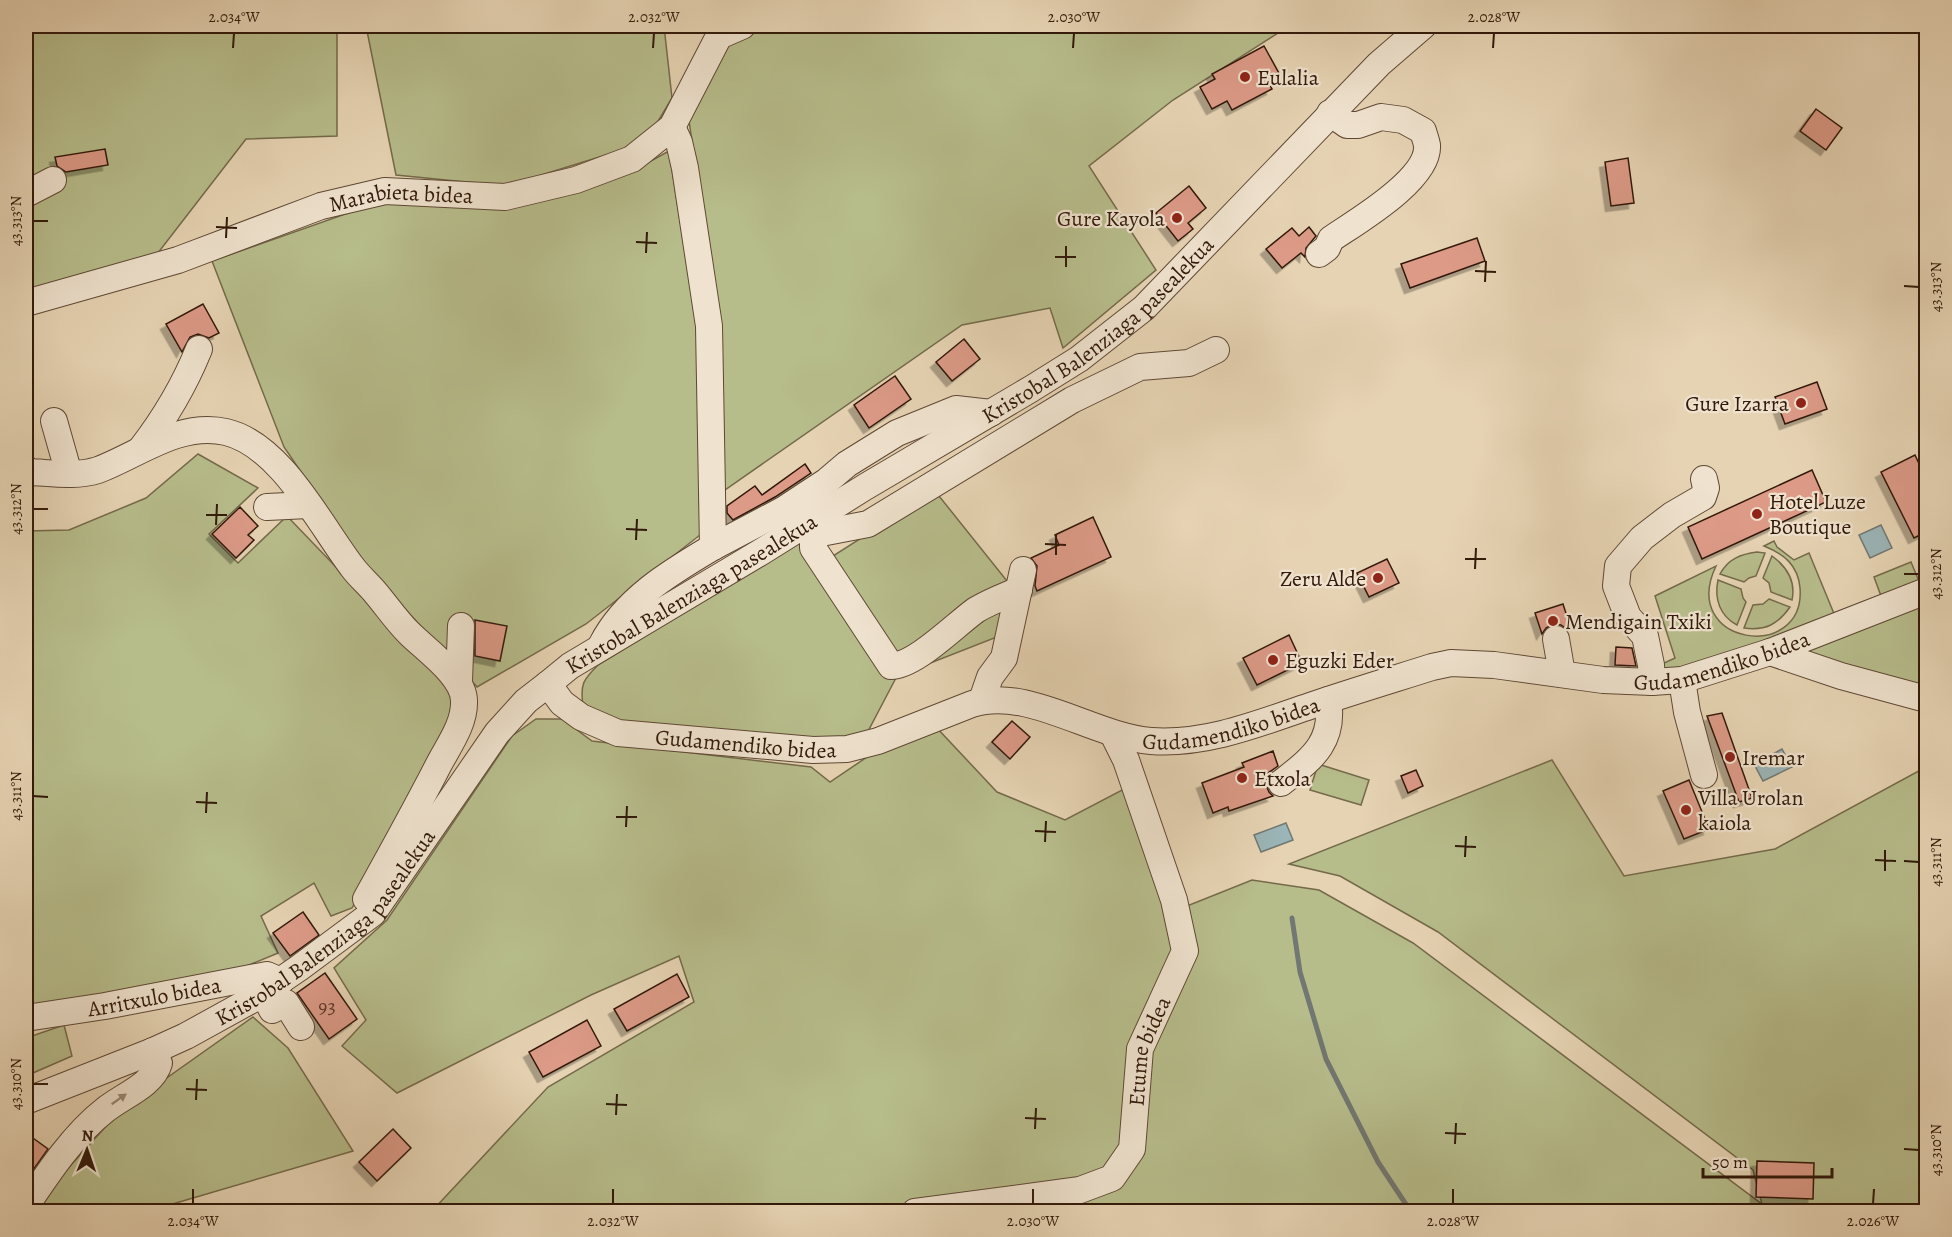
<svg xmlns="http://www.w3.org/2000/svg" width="1952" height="1237" viewBox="0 0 1952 1237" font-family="Alegreya,serif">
  <defs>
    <filter id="shadow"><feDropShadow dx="-5.5" dy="5.5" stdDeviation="0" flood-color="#0004"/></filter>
  </defs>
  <rect width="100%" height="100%" fill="#e6d3b3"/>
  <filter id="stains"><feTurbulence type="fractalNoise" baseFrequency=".00333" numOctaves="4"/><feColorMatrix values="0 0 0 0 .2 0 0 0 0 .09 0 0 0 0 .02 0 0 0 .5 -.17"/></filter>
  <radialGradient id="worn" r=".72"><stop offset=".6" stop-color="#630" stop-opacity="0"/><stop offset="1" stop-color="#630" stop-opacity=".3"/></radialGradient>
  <g fill="#b7bc8b" stroke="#746a4a" stroke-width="1.5">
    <path d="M26,26H337V136L246,139L154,258L26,297Z"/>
    <path d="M366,26H664L672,98L654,128L622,150L506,186L396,175Z"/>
    <path d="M760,26H1289L1173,100L1089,166L1156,270L1063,348L1050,308L962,325L722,492L721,331L689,121L728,44Z"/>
    <path d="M669,151L697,327L700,535L586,624L477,687L366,567L284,447L212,261L385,200L631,172Z"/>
    <path d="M198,454L258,488L209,534L238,563L287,516L453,689L449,722L420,787L352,908L331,916L314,883L261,916L278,953L218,978L26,1011V748L28,747L26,743V531L69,530L146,498Z"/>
    <path d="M935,491L1007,581L1009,603L1002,635L897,676L866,735L843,741L625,726L583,706C580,684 583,680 598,665L801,541L819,565Z"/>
    <path d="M1774,541L1777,547L1794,560L1809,553L1835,616L1732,656L1664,672L1661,667L1664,663L1675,658L1655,596L1716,566C1678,646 1806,663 1800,588C1798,565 1784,554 1764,546Z"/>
    <path d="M1757,552L1765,553L1756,576L1749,578L1744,582L1720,574C1728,559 1741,554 1757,552Z"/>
    <path d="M1772,556C1787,567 1796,581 1792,600L1771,592L1769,583L1763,578Z"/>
    <path d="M1911,562L1919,581L1881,596L1874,577Z"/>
    <path d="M1718,580L1741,589L1743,598L1746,602L1737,625C1720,616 1714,599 1718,580Z"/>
    <path d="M1769,599L1790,607C1778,624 1766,631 1744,628L1753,605L1763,604Z"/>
    <path d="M1926,601V689L1792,651Z"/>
    <path d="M536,719H562L592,741L811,767L830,782L876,751L935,726L997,792L1065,820L1124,789L1167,914L1252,880L1319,890L1413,943L1762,1204L1753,1170L1438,932L1340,876L1289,864L1552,760L1624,876L1775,849L1926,767V1211H432L548,1087L694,1002L679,956L591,995L397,1093L342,1046L366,1020L334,968L387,920L512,736Z"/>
    <path d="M1318,764L1369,780L1361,805L1310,790Z"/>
    <path d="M253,1017L288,1048L353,1151L159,1208L161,1211L28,1212L120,1111Z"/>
    <path d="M64,1025L72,1056L26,1076V1038Z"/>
  </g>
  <g fill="#9bb5b8" stroke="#717772" stroke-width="1.5">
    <path d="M1881,525L1892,548L1870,558L1859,535Z"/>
    <path d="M1782,749L1792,767L1763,781L1754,764Z"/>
    <path d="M1286,823L1293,840L1261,852L1254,835Z"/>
  </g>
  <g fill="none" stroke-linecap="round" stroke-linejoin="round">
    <path stroke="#717772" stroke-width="5" d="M1292,918L1300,972L1326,1059L1378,1162L1411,1212"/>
  </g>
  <g fill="#dc9a87" stroke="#32190a" stroke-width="1.5" filter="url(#shadow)">
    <path d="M1264,46L1280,75L1268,82L1272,89L1232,110L1227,101L1212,109L1200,87L1215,79L1212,74Z"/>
    <path d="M1816,109L1842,128L1826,150L1800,131Z"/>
    <path d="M105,149L108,165L66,172L57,166L55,157Z"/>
    <path d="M1628,158L1634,203L1611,206L1605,162Z"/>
    <path d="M1189,186L1206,208L1188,223L1193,229L1178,241L1156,213Z"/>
    <path d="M1309,227L1316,236L1306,248L1305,257L1301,253L1282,268L1266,249L1292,228L1299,236Z"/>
    <path d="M1477,238L1485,261L1410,288L1401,264Z"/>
    <path d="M203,304L219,333L209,338L198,334L190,337L182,352L166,324Z"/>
    <path d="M964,339L980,359L952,381L936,362Z"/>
    <path d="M895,376L911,399L869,428L854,405Z"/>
    <path d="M1817,382L1827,409L1785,424L1775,397Z"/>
    <path d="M1915,455L1926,479V532L1914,538L1881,472Z"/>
    <path d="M805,464L811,473L775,497L733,520L727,513V506L755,486L762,495Z"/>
    <path d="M1812,470L1826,502L1702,559L1688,527Z"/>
    <path d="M240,507L258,526L248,535L254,540L236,558L212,534Z"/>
    <path d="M1093,517L1111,557L1037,591L1035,586L1037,566L1031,558L1059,545L1055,535Z"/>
    <path d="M1387,559L1399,583L1369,597L1357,573Z"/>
    <path d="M1563,604L1571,629L1568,630L1561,625L1553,624L1546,628L1542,634L1535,613Z"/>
    <path d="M475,620L507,626L500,661L475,656Z"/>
    <path d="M1289,635L1302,663L1257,685L1243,658Z"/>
    <path d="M1616,647L1632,648L1636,666L1615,665Z"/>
    <path d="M1722,713L1752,798L1739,802L1707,716Z"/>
    <path d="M1012,721L1030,737L1010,759L992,742Z"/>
    <path d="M1273,751L1278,766L1268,773L1266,785L1269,792L1273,796L1229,811L1228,807L1213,813L1202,783L1244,767L1242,763Z"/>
    <path d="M1416,770L1423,786L1408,793L1401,776Z"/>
    <path d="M1689,780L1709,829L1684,839L1663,791Z"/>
    <path d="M303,912L319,935L290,956L273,933Z"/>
    <path d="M325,973L357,1019L329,1039L297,993Z"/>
    <path d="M677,974L689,997L627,1031L614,1009Z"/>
    <path d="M587,1020L601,1046L543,1077L529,1052Z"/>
    <path d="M393,1129L411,1148L377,1181L359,1162Z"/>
    <path d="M26,1133L48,1149L26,1180Z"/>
    <path d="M1757,1161L1814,1163L1813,1199L1756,1197Z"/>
  </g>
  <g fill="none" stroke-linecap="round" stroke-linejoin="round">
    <g stroke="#5f4834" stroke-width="28">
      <g id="minor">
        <path d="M672,127L679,142L685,168L709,326L713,547L783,510L827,481L847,464L897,433L956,409L991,413"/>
        <path d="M26,194L53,180"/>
        <path d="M1319,254L1327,248L1331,239C1356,222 1430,179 1427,145C1426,140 1424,135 1423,131L1403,120L1381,117L1358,125H1347L1330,113"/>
        <path id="s1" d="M26,303L178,260L321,206L385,191L505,197L576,180L632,159L672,127L719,36L742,26"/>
        <path d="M54,421L69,474"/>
        <path d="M141,449C165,418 184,386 199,349"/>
        <path d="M26,469L30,472C52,473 76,477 98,470C138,455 180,421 226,432C281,445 320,525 353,568C359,576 367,583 374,591C386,605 396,620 409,633C426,650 464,676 464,701C465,723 449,745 439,764C416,809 391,854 366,899"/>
        <path d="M267,507L308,505"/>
        <path d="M1019,590C1005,596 989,602 976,610C955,625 915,666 891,666L813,548V541L821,533L868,524L1072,400L1140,367L1189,363L1216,350"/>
        <path d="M1556,639L1562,674"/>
        <path d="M602,644C625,599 671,572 713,547"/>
        <path d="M1770,652L1841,676L1926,699"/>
        <path d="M1682,680L1687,712L1704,775"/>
        <path d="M459,681L461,626"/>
        <path d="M1652,682L1651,665L1645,636L1628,617L1616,586L1618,566L1642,538L1672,515L1703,497L1706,488L1704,479"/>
        <path id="s2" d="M548,684L562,703L581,717L618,733L813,750L847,749L878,741L972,704C1027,686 1093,736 1151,741C1206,745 1260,723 1310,706C1351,692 1391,680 1432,667L1451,663L1494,665L1603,680L1652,682L1682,680L1770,652L1926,591"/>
        <path d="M982,700L990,677L1004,658L1023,570"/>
        <path d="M1281,783C1311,759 1335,743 1328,700"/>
        <path d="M263,993L272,1010L286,1003L301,1027"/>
        <path id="s3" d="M26,1018L105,1006L267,975L281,981"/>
        <path id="s4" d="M26,1101L153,1051L186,1036L255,998L299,968L373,913L497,733L526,701L548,684L570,666L761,552L865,487L1031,389L1079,359L1144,308L1379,64L1423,26"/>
        <path d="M26,1206C48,1173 74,1134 105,1110C122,1096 153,1085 159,1063L153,1051"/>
        <path id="s5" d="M915,1212L1080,1190L1112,1178L1132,1149L1140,1049L1185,951L1174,900L1126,760L1113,734"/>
      </g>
    </g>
    <use href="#minor" stroke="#efe2ce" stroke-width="26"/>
  </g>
  <defs><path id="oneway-solid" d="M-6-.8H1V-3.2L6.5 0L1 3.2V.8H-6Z" transform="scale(1.5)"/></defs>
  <use fill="#9a8876" href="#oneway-solid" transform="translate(119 1099) rotate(-35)"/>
  <path fill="none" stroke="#32190a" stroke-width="2" d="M233,48L234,33M653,48L654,33M1073,48L1074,33M1493,48L1494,33M33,221H48M216,227L237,228M226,238L227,217M636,242L657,243M646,253L647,232M1055,257H1076M1066,267V246M1475,271L1496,272M1485,282L1486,261M1904,286L1919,287M33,509H48M206,515H227M216,525L217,504M626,529L647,530M636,540L637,519M1045,544L1066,545M1056,555V534M1465,559H1486M1475,569L1476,548M1904,574H1919M33,796L48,797M196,802L217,803M206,813L207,792M616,817H637M626,827L627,806M1035,831L1056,832M1045,842L1046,821M1455,846L1476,847M1465,857L1466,836M1875,860L1896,861M1904,861L1919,862M1885,871V850M33,1084H48M186,1089L207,1090M196,1100L197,1079M606,1104L627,1105M616,1115L617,1094M1025,1118L1046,1119M1035,1129L1036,1108M1445,1133L1466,1134M1455,1144L1456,1123M1904,1149L1919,1150M193,1204V1189M613,1204V1189M1033,1204V1189M1453,1204V1189M1873,1204L1874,1189"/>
  <g fill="#8f2418" stroke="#efe2ce" stroke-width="2">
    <circle cx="1245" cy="77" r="6"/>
    <circle cx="1177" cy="218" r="6"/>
    <circle cx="1801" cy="403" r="6"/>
    <circle cx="1757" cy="514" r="6"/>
    <circle cx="1378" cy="578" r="6"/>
    <circle cx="1553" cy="621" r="6"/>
    <circle cx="1273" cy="660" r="6"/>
    <circle cx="1730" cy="757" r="6"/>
    <circle cx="1242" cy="778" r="6"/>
    <circle cx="1686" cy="810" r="6"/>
  </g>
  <g text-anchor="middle" stroke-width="4.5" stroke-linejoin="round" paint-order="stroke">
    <g font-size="20" fill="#5c3929">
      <text x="327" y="1013">93</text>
    </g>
    <g font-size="22" fill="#32190a" stroke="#efe2ce" text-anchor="start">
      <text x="1257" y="85">Eulalia</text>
      <text x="1165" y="226" text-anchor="end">Gure Kayola</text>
      <text x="1789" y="411" text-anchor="end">Gure Izarra</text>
      <text x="1769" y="509">Hotel Luze<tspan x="1769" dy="25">Boutique</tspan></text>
      <text x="1366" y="586" text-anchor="end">Zeru Alde</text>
      <text x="1565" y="629">Mendigain Txiki</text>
      <text x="1285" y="668">Eguzki Eder</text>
      <text x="1742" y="765">Iremar</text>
      <text x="1254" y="786">Etxola</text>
      <text x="1698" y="805">Villa Urolan<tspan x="1698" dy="25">kaiola</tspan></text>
    </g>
    <g font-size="22" fill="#32190a" stroke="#efe2ce">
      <text dy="8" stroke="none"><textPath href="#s1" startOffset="392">Marabieta bidea</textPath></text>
      <text dy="8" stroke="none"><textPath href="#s4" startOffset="1342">Kristobal Balenziaga pasealekua</textPath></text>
      <text dy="8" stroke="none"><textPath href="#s4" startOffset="856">Kristobal Balenziaga pasealekua</textPath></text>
      <text dy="8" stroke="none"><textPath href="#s2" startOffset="1222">Gudamendiko bidea</textPath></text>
      <text dy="8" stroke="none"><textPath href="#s2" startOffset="718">Gudamendiko bidea</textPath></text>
      <text dy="8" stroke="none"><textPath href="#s2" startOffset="216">Gudamendiko bidea</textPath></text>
      <text dy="8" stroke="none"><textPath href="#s4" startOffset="352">Kristobal Balenziaga pasealekua</textPath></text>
      <text dy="8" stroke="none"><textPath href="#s3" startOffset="130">Arritxulo bidea</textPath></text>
      <text dy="8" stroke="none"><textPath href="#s5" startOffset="336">Etume bidea</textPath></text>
    </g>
  </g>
  <rect width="1952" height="1237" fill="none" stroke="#e6d3b3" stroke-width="66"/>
  <g transform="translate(87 1150) rotate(2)" stroke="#efe2ce" stroke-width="4.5" paint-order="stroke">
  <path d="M0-4.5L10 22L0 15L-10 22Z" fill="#32190a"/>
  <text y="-9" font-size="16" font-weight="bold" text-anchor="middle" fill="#32190a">N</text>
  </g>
  <path d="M1703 1168v9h129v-9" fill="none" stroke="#32190a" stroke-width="3"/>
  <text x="1712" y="1168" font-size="18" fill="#32190a" stroke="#efe2ce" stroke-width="4.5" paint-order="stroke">50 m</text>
  <rect x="33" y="33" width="1886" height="1171" fill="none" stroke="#32190a" stroke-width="2"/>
  <g font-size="15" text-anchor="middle" fill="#32190a">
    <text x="234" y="22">2.034°W</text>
    <text x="654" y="22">2.032°W</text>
    <text x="1074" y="22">2.030°W</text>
    <text x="1494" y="22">2.028°W</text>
    <text transform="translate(16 221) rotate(-90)" y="5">43.313°N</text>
    <text transform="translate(1936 287) rotate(-90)" y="5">43.313°N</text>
    <text transform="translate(16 509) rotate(-90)" y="5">43.312°N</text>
    <text transform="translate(1936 574) rotate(-90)" y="5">43.312°N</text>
    <text transform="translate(16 796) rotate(-90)" y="5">43.311°N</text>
    <text transform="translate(1936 862) rotate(-90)" y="5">43.311°N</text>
    <text transform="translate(16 1084) rotate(-90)" y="5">43.310°N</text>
    <text transform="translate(1936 1150) rotate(-90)" y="5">43.310°N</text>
    <text x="193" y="1226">2.034°W</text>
    <text x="613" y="1226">2.032°W</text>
    <text x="1033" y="1226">2.030°W</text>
    <text x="1453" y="1226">2.028°W</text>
    <text x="1873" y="1226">2.026°W</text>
  </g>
  <rect width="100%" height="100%" filter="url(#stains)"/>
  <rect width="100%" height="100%" fill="url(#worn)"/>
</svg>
